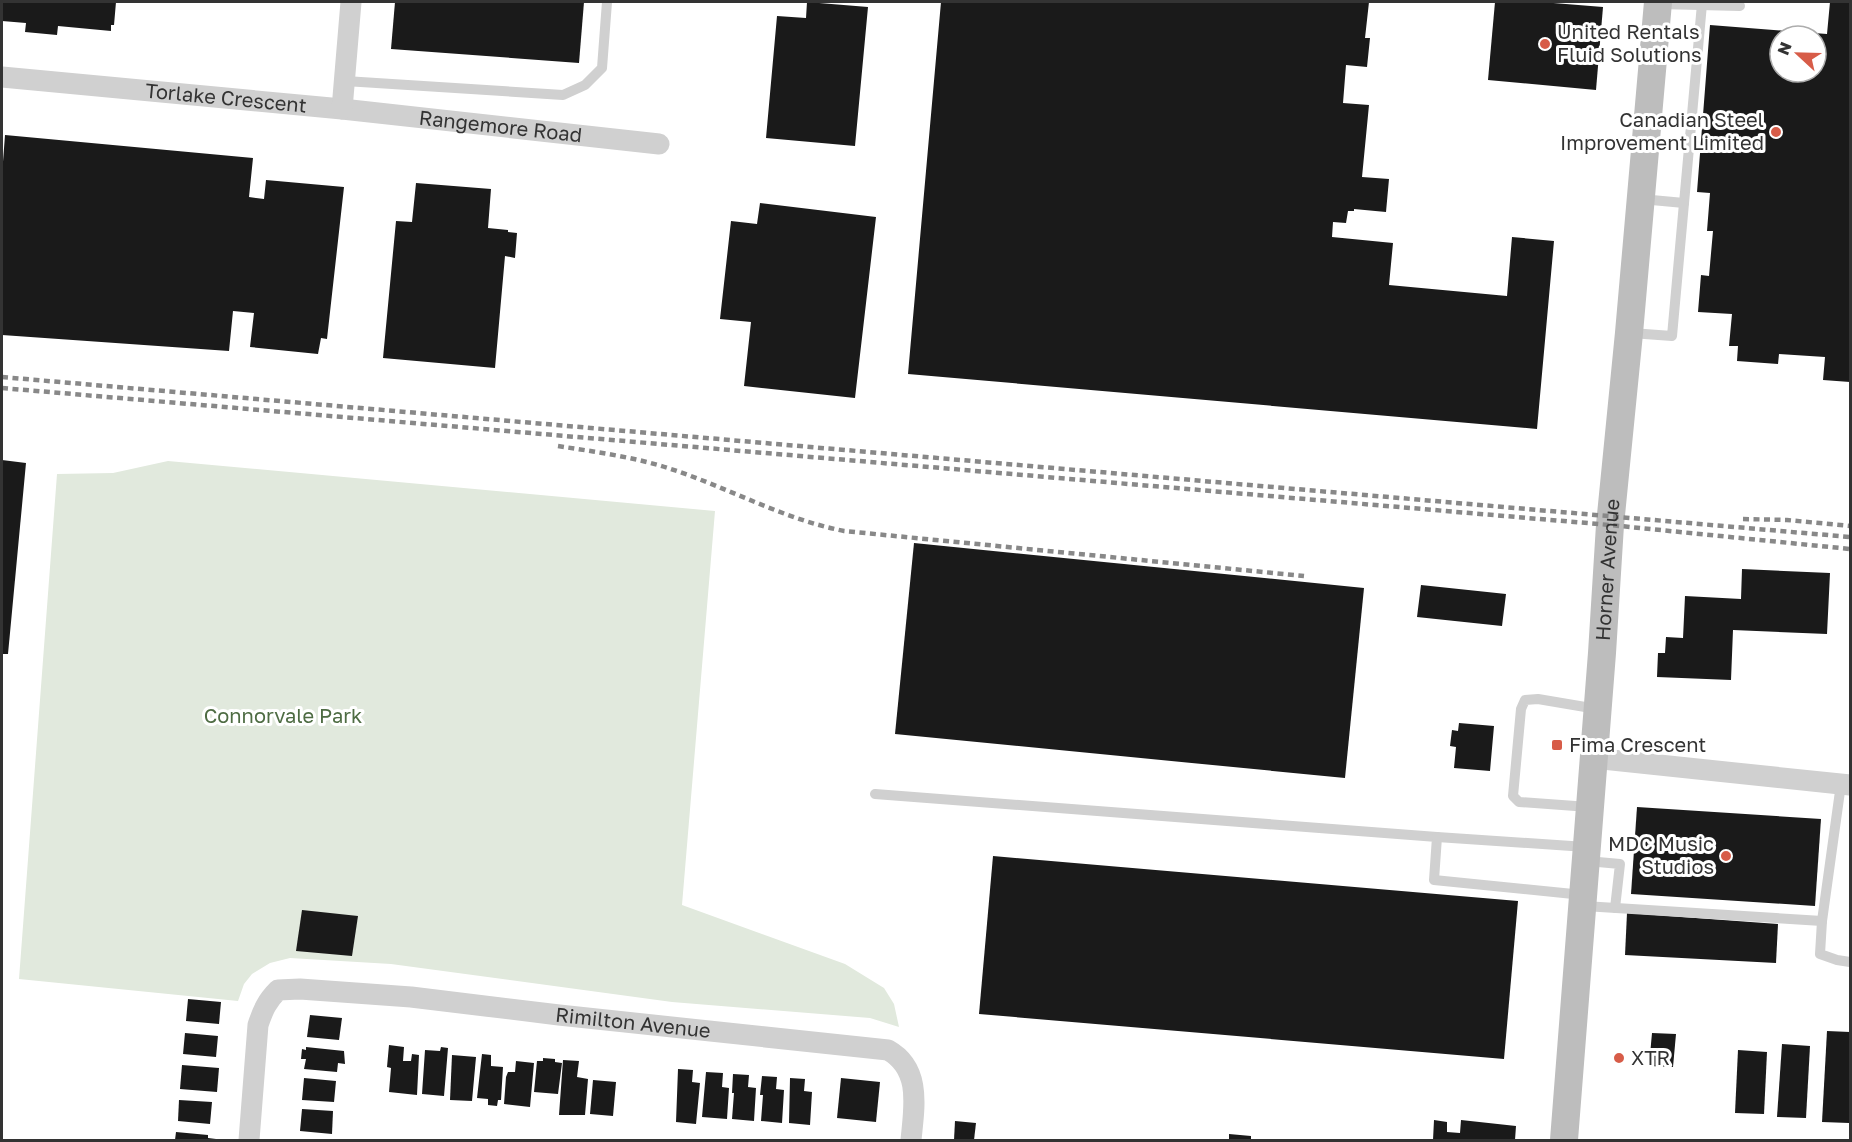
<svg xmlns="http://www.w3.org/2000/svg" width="1852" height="1142" viewBox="0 0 1852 1142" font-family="'Golos Text',sans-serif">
  <rect width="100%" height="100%" fill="#fff"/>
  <path fill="#e1e9dd" d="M168,461L715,511L682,905L845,964L884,988L894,1004L899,1027L870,1018L672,1002L391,964L290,958L270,963L252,974L244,984L238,1001L19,979L57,474L113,473Z"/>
  <g fill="#1a1a1a" fill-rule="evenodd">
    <path d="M2,2H116L114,25H111V31L58,26L57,35L25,32L26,23L2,21Z"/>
    <path d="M395,2H584L579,63L391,49Z"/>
    <path d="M807,2L868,7L855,146L766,138L777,16L806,18Z"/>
    <path d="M941,2H1369L1365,38H1370L1367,67L1346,65L1343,103L1369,105L1362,177L1389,179L1386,212L1354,209V211H1348L1346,223L1333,222L1332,237L1393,243L1389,285L1507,296L1512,237L1554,241L1537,429L908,374Z"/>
    <path d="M1495,2H1541L1603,7L1596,90L1488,80Z"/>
    <path d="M1830,2H1850V382L1823,380L1825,357L1779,354L1778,364L1737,361L1738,346H1729L1732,314L1698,312L1701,275L1709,276L1713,231H1707L1710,193L1697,192L1710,25L1827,34ZM1780,36H1816V72H1780Z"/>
    <path d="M5,135L253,158L249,197L264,199L266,180L344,187L327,339L321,338L318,354L250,347L254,313L233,311L229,351L2,335V175Z"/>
    <path d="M416,183L491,189L488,228L508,230V232L517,233L515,258L505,256L495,368L383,358L396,221L412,222Z"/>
    <path d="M760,203L876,217L855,398L744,386L751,322L720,319L731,221L757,224Z"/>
    <path d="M2,460L26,463L8,654H2Z"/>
    <path d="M914,543L1364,588L1345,778L895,734Z"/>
    <path d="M1742,569L1830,573L1827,634L1733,630L1731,680L1657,677L1658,653H1665L1666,637L1683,638L1685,596L1741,599Z"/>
    <path d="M1421,585L1506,594L1502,626L1417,617Z"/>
    <path d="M1459,723L1494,726L1490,771L1454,768L1456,747L1450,746L1452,730L1458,731Z"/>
    <path d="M1637,807L1821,819L1815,906L1631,894Z"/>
    <path d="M993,856L1518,901L1504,1059L979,1014Z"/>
    <path d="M302,910L358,916L352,956L296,951Z"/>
    <path d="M1627,913L1778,924L1776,963L1625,955Z"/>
    <path d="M188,999L221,1002L219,1024L186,1021Z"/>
    <path d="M310,1015L342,1018L339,1040L307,1037Z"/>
    <path d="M1827,1031L1850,1032L1849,1123L1822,1122Z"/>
    <path d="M185,1033L218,1036L216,1057L183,1054Z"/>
    <path d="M1652,1033L1676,1034L1673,1067L1649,1066Z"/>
    <path d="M1782,1044L1810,1046L1806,1118L1777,1117Z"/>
    <path d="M389,1045L404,1047L403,1061H411L412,1054L419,1055L417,1095L389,1092L391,1068L387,1067Z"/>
    <path d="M306,1047L344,1051L345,1064L338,1063L337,1072L304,1069L306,1059H301L302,1049L306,1050Z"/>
    <path d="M441,1047L448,1048L444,1096L422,1094L425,1050L440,1051Z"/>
    <path d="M1738,1050L1767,1052L1764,1114L1735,1113Z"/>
    <path d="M482,1054L491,1055V1066L503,1067L501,1100H498L497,1106L488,1105V1099L477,1098Z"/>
    <path d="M452,1055L476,1057L472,1101L450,1100Z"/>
    <path d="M543,1058L555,1059V1062L562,1063L558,1094L534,1092L537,1061H543Z"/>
    <path d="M563,1060L579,1061L577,1077L588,1079L585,1115H559Z"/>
    <path d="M516,1061L534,1063L530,1107L504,1104L506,1077L508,1072H515Z"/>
    <path d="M182,1065L219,1068L217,1092L180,1089Z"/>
    <path d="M678,1069L693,1070L692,1082L700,1083L696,1124L676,1122Z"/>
    <path d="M706,1072L723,1073L722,1087L729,1088L727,1119L702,1117Z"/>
    <path d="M733,1074L749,1075L748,1087L756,1088L754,1121L732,1119L734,1093H732Z"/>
    <path d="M762,1076L777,1077L776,1089L784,1090L782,1123L761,1121L763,1095H760Z"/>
    <path d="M304,1078L336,1081L334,1102L302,1100Z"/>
    <path d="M790,1078L805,1079L804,1091L812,1092L810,1125L789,1123Z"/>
    <path d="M841,1078L880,1082L876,1122L837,1118Z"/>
    <path d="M593,1080L616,1082L613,1116L590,1114Z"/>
    <path d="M179,1100L212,1102L210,1124L178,1121Z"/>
    <path d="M302,1109L333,1111L332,1134L300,1131Z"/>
    <path d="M1434,1120L1447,1122V1132L1460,1133L1461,1120L1516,1126L1515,1140H1433Z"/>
    <path d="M955,1121L976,1123L974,1140H954Z"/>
    <path d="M176,1132L208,1135V1138L216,1139V1140H175Z"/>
    <path d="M1229,1134L1251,1136V1140H1229Z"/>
  </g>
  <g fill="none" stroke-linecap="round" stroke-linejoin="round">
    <g stroke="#d0d0d0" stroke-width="10">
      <path d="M1659,4L1740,6"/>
      <path d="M345,81L563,95L585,85L602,68L607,2"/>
      <path d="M1641,199L1684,203"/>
      <path d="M1631,333L1672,336L1702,4"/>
      <path d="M875,794L1437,837L1434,880L1583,895"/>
      <path d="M1589,807L1519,802L1513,796L1521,709L1525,700L1538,699L1597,709"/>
      <path d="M1437,837L1586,847"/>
      <path d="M1587,861L1620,864L1615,908"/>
      <path d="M1584,906L1822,921L1841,784"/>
      <path d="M1822,921L1820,954L1837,960L1850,962"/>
    </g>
    <g stroke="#d0d0d0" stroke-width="21">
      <path id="s1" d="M2,77L342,109L659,144"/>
      <path d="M342,109L351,2"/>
      <path d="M1593,758L1850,785"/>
      <path id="s2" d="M249,1140L258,1025C263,1010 267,1001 278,990L300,989L411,997L559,1015L888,1050C922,1069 914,1108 911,1140"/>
    </g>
    <path stroke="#bdbdbd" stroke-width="28" id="s3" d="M1564,1140L1602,653L1610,525L1629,333L1658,2"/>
    <g stroke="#888" stroke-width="4.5" stroke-dasharray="6 4.5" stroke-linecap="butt">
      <path d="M2,377L1850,537"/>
      <path d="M2,388L1610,525L1850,549"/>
      <path d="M558,446C596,452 635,457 671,469C729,488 783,519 844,531L1304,576"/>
      <path d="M1743,519L1787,520L1850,526"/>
    </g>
  </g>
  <g fill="#d75c48" stroke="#fff" stroke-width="2">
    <circle cx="1545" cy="44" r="6"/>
    <circle cx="1776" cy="132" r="6"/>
    <rect x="1551" y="739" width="12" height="12" rx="3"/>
    <circle cx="1726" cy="856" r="6"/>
    <circle cx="1619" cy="1058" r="6"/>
  </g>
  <g text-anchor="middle" stroke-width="6" stroke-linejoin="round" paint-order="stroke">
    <g font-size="20" fill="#333" stroke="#fff" text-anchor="start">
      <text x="1557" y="39">United Rentals<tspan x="1557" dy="23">Fluid Solutions</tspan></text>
      <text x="1764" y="127" text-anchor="end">Canadian Steel<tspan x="1764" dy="23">Improvement Limited</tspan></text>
      <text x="1569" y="752">Fima Crescent</text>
      <text x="1714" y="851" text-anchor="end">MDC Music<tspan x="1714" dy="23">Studios</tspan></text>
      <text x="1631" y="1065">XTR</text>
    </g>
    <g font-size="20" fill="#333" stroke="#fff">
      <text dy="7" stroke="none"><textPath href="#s1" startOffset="225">Torlake Crescent</textPath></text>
      <text dy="7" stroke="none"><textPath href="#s1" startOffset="501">Rangemore Road</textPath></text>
      <text dy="7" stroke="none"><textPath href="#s3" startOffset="572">Horner Avenue</textPath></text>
      <text dy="7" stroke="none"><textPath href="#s2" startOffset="513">Rimilton Avenue</textPath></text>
    </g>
    <g font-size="20" fill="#4e6c43" stroke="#fff">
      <text x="283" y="723">Connorvale Park</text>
    </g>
  </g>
  <rect width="1852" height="1142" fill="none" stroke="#333333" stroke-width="6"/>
  <g transform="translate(1798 54) rotate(292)"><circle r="28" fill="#ffffff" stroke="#adadad" stroke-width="1.5"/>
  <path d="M0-4.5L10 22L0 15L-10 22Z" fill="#d75c48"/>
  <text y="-9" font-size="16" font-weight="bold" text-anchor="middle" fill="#333333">N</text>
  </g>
</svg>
